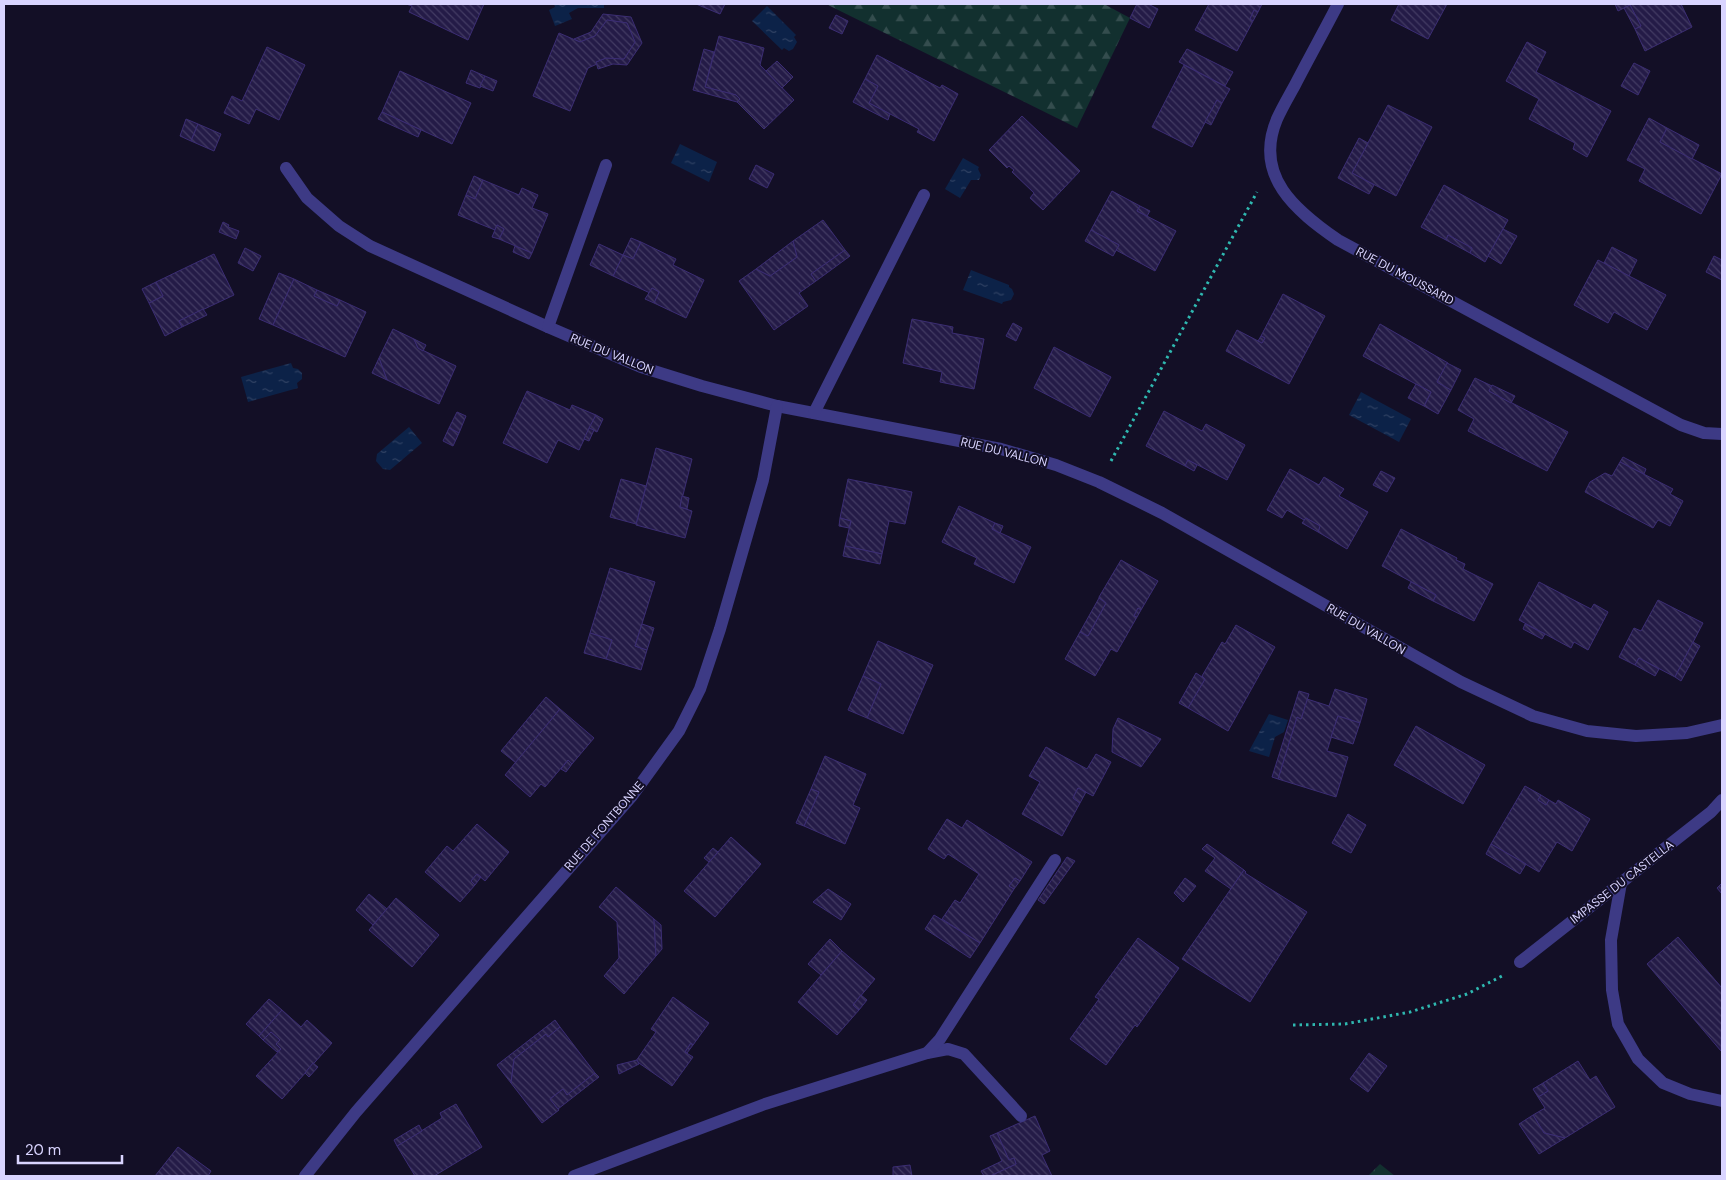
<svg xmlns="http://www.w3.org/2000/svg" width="1726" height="1180" viewBox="0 0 1726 1180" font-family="'DM Sans',sans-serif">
  <defs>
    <pattern id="grass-tufts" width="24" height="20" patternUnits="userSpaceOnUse" patternTransform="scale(1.25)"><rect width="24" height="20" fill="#12302f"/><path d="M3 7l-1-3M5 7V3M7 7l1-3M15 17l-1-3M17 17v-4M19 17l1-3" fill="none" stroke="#344d4e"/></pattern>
    <pattern id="forest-firs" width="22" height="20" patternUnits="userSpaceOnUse" patternTransform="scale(1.25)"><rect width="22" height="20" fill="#12302f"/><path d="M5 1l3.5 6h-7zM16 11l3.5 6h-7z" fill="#344d4e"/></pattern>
    <pattern id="water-ripples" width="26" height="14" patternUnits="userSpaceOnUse" patternTransform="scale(1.25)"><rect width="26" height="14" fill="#0c2248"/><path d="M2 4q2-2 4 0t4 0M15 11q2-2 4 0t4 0" fill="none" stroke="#2f4163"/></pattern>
    <pattern id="building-back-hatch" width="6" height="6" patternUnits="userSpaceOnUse" patternTransform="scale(1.25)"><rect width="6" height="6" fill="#241b47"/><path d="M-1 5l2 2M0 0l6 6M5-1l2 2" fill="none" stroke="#433b63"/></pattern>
  </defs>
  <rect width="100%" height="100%" fill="#130f26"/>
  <path fill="url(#grass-tufts)" d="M1380,1164L1395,1176H1368Z"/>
  <path fill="url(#forest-firs)" d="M826,4H1104L1130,18L1077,128Z"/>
  <g fill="url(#water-ripples)">
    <path d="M554,4H604V8H578L569,13L572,19L555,26L549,10L555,7Z"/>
    <path d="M767,6L796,35L794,37L797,42L793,49L789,51L784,48L782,50L752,21Z"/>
    <path d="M680,144L717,162L709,182L671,163Z"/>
    <path d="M963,158L979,167L978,169L981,175L979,180H971L960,198L945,189Z"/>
    <path d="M971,270L1009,285V287L1012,289L1014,294L1011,300L1003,302L1002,304L963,290Z"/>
    <path d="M291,363L293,368L298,369L302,373V379L297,383L298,388L248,402L241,377Z"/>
    <path d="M1361,392L1411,419L1399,442L1349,415Z"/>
    <path d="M409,427L422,443L390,470L383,469L376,461L377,454Z"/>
    <path d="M1269,714L1288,720L1284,732L1275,737L1269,757L1249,751Z"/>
  </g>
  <g fill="url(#building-back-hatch)" stroke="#3b2d73">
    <path d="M406,4H484L468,40L409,12L412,6Z"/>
    <path d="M696,4H725L720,14Z"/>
    <path d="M1137,4H1148L1158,9L1149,28L1130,18Z"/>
    <path d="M1209,4H1262L1258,12L1254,10L1250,19L1253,21L1237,51L1195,30Z"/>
    <path d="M1399,4H1447L1428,39L1391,20Z"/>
    <path d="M1615,4H1681L1692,27L1645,51L1635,29L1641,26L1630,5L1618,11Z"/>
    <path d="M1630,5L1641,26L1635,29L1624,8Z"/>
    <path d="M1254,10L1258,12L1253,21L1250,19Z"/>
    <path d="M603,14L631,17L642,43L627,65L613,64L598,69L596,62L606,58L624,59L635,42L627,23L607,20L595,36L580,42L574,39L591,32Z"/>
    <path d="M836,15L848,21L842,34L829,28Z"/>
    <path d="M607,20L627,23L635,42L624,59L606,58L596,62L597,64L588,68L570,111L533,96L559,33L580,42L595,36Z"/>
    <path d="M719,36L764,48L760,65L794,100L764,129L737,102L740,99L736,95L705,87Z"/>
    <path d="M1527,42L1546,52L1536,72L1611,111L1587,157L1573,149L1575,143L1529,119L1539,99L1506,81Z"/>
    <path d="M267,47L305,65L279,120L256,109L249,124L224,113L232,96L242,101Z"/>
    <path d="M704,49L714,52L705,87L736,95L740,99L737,102L693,90Z"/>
    <path d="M1187,49L1233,72L1225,86L1179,62Z"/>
    <path d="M877,55L940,88L942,85L958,94L934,141L917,132L919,129L869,103L878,86L865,79Z"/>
    <path d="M777,61L793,77L782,88L766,71Z"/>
    <path d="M1634,63L1650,71L1638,95L1621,86Z"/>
    <path d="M1184,65L1230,89L1222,103L1217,100L1192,147L1152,127Z"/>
    <path d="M471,70L485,76L480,88L466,83Z"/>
    <path d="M400,71L471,103L452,144L382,112Z"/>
    <path d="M485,76L497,81L493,91L480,86Z"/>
    <path d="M865,79L878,86L869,103L890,114L888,120L853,102Z"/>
    <path d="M1217,100L1222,103L1211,125L1205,122Z"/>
    <path d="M1388,105L1432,127L1396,196L1352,173Z"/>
    <path d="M382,112L421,130L418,137L378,119Z"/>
    <path d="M1022,116L1080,171L1043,210L1030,198L1034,193L1012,172L1014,170L1009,166L1007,168L989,150Z"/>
    <path d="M1649,118L1667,128L1660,142L1722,174L1701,214L1639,181L1645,169L1627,160Z"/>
    <path d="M186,119L198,124L191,141L180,136Z"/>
    <path d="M198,124L221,134L214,151L191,141Z"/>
    <path d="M1667,128L1699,145L1692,159L1660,142Z"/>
    <path d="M1359,138L1368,143L1352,173L1374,185L1369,194L1338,178Z"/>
    <path d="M756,165L774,174L767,188L749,179Z"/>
    <path d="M474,176L483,180L475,199L466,195Z"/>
    <path d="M483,180L519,195L522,188L538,195L532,208L548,214L532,253L499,239L504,229L497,225L495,230L458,215L466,195L475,199Z"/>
    <path d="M1444,185L1508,220L1485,262L1470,253L1472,248L1448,235L1446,240L1421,227Z"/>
    <path d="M1112,191L1140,206L1137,211L1176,231L1155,271L1116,250L1119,245L1091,230Z"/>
    <path d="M1140,206L1150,211L1147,216L1137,211Z"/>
    <path d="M823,220L845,250L811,274L816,281L799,293L808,306L774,330L739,281L756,269L770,276L797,257L793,241Z"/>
    <path d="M223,222L229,225L228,227L239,231L236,239L219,232Z"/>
    <path d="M497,225L504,229L499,239L492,237Z"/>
    <path d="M1503,229L1517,236L1501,264L1488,256Z"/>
    <path d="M1091,230L1119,245L1113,256L1085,241Z"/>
    <path d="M1448,235L1472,248L1470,253L1446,240Z"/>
    <path d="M631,238L641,242L633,259L623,255Z"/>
    <path d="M793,241L797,257L770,276L756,269Z"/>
    <path d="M641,242L676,259L673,265L704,280L686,318L654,303L659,292L652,288L650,293L613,276L623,255L633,259Z"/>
    <path d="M599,244L623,255L613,276L590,265Z"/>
    <path d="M515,246L532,253L529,259L513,252Z"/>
    <path d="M1612,247L1637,260L1629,276L1604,263Z"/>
    <path d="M245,248L261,256L253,271L238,263Z"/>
    <path d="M845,250L850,256L816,281L811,274Z"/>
    <path d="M214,254L234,295L179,321L182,327L165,336L149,303L163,296L156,282Z"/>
    <path d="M1714,256L1722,260V280L1706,272Z"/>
    <path d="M1598,260L1666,295L1647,330L1614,312L1608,323L1574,305Z"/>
    <path d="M279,273L294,279L273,325L259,319Z"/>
    <path d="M294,279L317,290L314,296L337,306L340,300L366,312L345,357L273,325Z"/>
    <path d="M156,282L163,296L149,303L142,289Z"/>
    <path d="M652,288L659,292L654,303L645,299Z"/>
    <path d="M317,290L340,300L337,306L314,296Z"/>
    <path d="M1283,294L1325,316L1289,384L1226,351L1237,330L1262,343L1265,338L1261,336Z"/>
    <path d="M203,309L207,315L182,327L179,321Z"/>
    <path d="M912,319L953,327L952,333L984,339L974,389L940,382L942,372L903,363Z"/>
    <path d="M1013,323L1022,328L1016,341L1006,336Z"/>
    <path d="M1380,324L1448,363L1437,382L1451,390L1438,414L1424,406L1431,392L1363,356Z"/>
    <path d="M393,329L414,339L418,348L456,366L439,404L387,380L379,358Z"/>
    <path d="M1261,336L1265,338L1262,343L1258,341Z"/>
    <path d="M414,339L426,345L423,351L418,348Z"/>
    <path d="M1054,347L1111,377L1090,417L1034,388Z"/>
    <path d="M379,358L387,380L372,373Z"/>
    <path d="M1447,363L1461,370L1451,390L1437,382Z"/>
    <path d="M1475,378L1492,386L1489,391L1568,432L1547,471L1468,431L1474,419L1458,410Z"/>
    <path d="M1416,384L1431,392L1424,406L1408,398Z"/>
    <path d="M1492,385L1515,396L1511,403L1489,391Z"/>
    <path d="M527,391L570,410L572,405L596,415L579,450L558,440L547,463L503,443Z"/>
    <path d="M1164,411L1202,431L1206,424L1245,445L1227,480L1188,460L1185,466L1146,446Z"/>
    <path d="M457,412L466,416L459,433L449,428Z"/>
    <path d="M596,415L603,419L597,432L589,428Z"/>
    <path d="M449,428L459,433L453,446L443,441Z"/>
    <path d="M589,428L594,430L589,441L584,439Z"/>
    <path d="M656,448L692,459L680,507L692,511L685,538L636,525Z"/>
    <path d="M1623,457L1646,469L1644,474L1620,462Z"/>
    <path d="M1188,460L1197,465L1194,471L1185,466Z"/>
    <path d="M1620,462L1673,489L1670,494L1683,501L1670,526L1658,520L1653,528L1585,492L1590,482L1605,473L1612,476Z"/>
    <path d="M1290,469L1319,485L1324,477L1344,489L1339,496L1368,512L1347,549L1318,532L1320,526L1306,518L1304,520L1287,510L1282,518L1267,510Z"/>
    <path d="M1381,471L1395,478L1387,492L1373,485Z"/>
    <path d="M621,479L646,486L636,524L610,517Z"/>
    <path d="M848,479L912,492L905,524L889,521L882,554L845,546L851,521L840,518Z"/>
    <path d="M682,496L689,498L687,509L680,507Z"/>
    <path d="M959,506L995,523L992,529L1031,547L1014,583L974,564L977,558L942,542Z"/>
    <path d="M840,518L851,521L849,528L839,526Z"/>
    <path d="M1306,518L1320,526L1318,532L1302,523Z"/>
    <path d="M995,523L1003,526L1000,533L992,529Z"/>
    <path d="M1401,529L1457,558L1456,560L1465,564L1463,569L1493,584L1474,621L1433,601L1436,595L1382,566Z"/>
    <path d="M845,546L882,554L880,564L843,556Z"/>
    <path d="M1121,560L1158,581L1141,610L1138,608L1134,616L1137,617L1117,652L1111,649L1095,676L1065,659L1080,632L1088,636L1106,603L1099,598V597Z"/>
    <path d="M610,568L655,582L635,646L647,650L641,670L606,659L612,640L590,633Z"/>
    <path d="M1411,582L1436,595L1433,601L1408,588Z"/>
    <path d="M1539,582L1591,609L1594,604L1608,612L1588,650L1574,642L1571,648L1519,620Z"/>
    <path d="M1099,598L1106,603L1088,636L1080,632Z"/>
    <path d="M1658,600L1703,623L1675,677L1639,658L1635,665L1619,657L1634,628L1641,631Z"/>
    <path d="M1138,608L1141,610L1137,617L1134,616Z"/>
    <path d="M642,624L654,628L647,650L635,646Z"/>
    <path d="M1525,624L1545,634L1542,639L1523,629Z"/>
    <path d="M1236,625L1275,647L1228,731L1188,708L1205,679L1202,676L1222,642L1225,644Z"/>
    <path d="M590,633L612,640L606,659L584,653Z"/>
    <path d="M878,641L933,665L903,734L867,718L881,684L863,676Z"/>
    <path d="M1693,642L1700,646L1681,681L1675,677Z"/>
    <path d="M1639,658L1659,669L1655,676L1635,665Z"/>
    <path d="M1196,673L1205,679L1188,708L1179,703Z"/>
    <path d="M863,676L881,684L867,718L848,710Z"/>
    <path d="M1335,689L1367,699L1360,723L1338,716L1327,751L1348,757L1336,797L1278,779L1297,717L1301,719L1307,699L1329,706Z"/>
    <path d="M1299,691L1309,694L1301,719L1297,717L1278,779L1272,777Z"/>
    <path d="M546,697L560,709L516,763L501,751Z"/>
    <path d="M560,709L594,738L572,764L568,760L545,787L541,784L530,797L505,775Z"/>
    <path d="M1338,716L1360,723L1353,744L1331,737Z"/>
    <path d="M1118,718L1161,739L1141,767L1112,752L1113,729Z"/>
    <path d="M1416,726L1485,765L1463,804L1394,765Z"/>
    <path d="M1046,747L1087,769L1096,754L1111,762L1093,796L1078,788L1073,798L1080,803L1062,836L1022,814L1040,782L1029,776Z"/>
    <path d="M825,756L866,774L853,805L860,808L845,844L804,826L819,792L811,789Z"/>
    <path d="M568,760L572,764L566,772L561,769Z"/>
    <path d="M1525,786L1541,795L1538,800L1546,805L1549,800L1556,804L1558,800L1590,819L1572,851L1557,842L1539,872L1491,844Z"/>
    <path d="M1078,788L1086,792L1080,803L1073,798Z"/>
    <path d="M811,789L819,792L804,826L796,823Z"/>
    <path d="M1541,795L1549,800L1546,805L1538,800Z"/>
    <path d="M1348,814L1366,825L1351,853L1332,843Z"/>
    <path d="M947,819L962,828L967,820L1032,862L1020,881L1015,878L1009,886L1014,889L980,943L942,919L955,900L960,903L979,874L948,854L944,859L928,849Z"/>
    <path d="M477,824L509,852L485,881L477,874L471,881L475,885L460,902L425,872L447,846L453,851Z"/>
    <path d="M731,837L761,864L715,917L684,891Z"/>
    <path d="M1207,844L1244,870L1231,889L1205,871L1215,858L1202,849Z"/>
    <path d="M1491,844L1526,864L1520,874L1486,854Z"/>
    <path d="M713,848L718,852L709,862L704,858Z"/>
    <path d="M1067,857L1075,861L1044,904L1038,900Z"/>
    <path d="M1244,870L1246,872L1245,873L1307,912L1250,1002L1182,959Z"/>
    <path d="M477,874L481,877L475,885L471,881Z"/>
    <path d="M1015,878L1020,881L1014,889L1009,886Z"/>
    <path d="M1185,878L1196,886L1183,902L1174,893Z"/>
    <path d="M1722,883V894L1717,888Z"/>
    <path d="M616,887L654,919L656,956L624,994L604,976L619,958L617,922L599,907Z"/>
    <path d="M828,889L851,904L841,920L813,902Z"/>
    <path d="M369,894L387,909L373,925L356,910Z"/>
    <path d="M396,898L439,935L412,967L369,930Z"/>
    <path d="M934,915L980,943L970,958L925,929Z"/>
    <path d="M654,919L661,925L662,949L656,956Z"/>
    <path d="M1678,937L1722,988L1721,1051L1647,964Z"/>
    <path d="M1138,938L1179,968L1137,1027L1135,1025L1106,1065L1070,1039L1099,999L1095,997Z"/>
    <path d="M830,939L842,951L821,975L808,964Z"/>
    <path d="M842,951L875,979L853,1005L859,1010L837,1035L798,1002Z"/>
    <path d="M861,995L867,1000L859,1010L853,1005Z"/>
    <path d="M673,997L709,1023L693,1045L691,1043L685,1052L693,1057L672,1086L636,1061L656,1032L651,1029Z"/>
    <path d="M269,999L282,1010L259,1036L246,1024Z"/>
    <path d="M282,1010L301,1027L307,1020L332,1043L282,1099L256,1076L281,1049L276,1044L280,1040L271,1032L263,1040L259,1036Z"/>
    <path d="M555,1020L560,1027L548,1037L546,1034L514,1059L511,1083L497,1065Z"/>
    <path d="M560,1027L595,1073L567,1095L563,1089L550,1099L559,1110L542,1123L511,1083L514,1059L546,1034L548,1037Z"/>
    <path d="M271,1032L280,1040L276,1044L281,1049L277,1052L263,1040Z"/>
    <path d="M691,1043L693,1045L687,1053L685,1052Z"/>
    <path d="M1369,1053L1387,1066L1368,1092L1350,1079Z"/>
    <path d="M637,1060L639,1064L619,1074L617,1065Z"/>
    <path d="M1578,1061L1590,1080L1596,1076L1615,1107L1565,1138L1544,1133L1533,1115L1545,1108L1538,1097L1548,1091L1543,1083Z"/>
    <path d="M313,1063L318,1067L309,1077L305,1073Z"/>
    <path d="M595,1073L599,1077L558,1109L550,1099L563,1089L567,1095Z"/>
    <path d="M1543,1083L1548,1091L1538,1097L1533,1089Z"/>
    <path d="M456,1104L482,1147L434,1176H415L397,1146L442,1118L440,1113Z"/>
    <path d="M1533,1115L1544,1133L1565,1138L1539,1154L1519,1124Z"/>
    <path d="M1035,1116L1050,1151L1042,1155L1052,1176H990L1016,1164L1014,1158L1009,1160L997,1133Z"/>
    <path d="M419,1125L422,1131L397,1146L394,1140Z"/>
    <path d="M997,1133L1009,1160L1014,1158L1016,1164L990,1176H984L981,1171L1002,1161L990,1136Z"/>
    <path d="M178,1147L211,1171L208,1176H155Z"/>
    <path d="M910,1165L912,1176H893V1167Z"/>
  </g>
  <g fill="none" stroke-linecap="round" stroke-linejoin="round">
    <g stroke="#2fb8b0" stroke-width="3" stroke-dasharray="2.5 4" stroke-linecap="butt">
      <path d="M1111,461L1257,192"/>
      <path d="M1293,1025L1345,1024L1410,1012L1467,994L1502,976"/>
    </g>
    <g stroke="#3d3a85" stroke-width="12">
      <path d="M1338,4C1324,31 1309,58 1295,85C1289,96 1282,108 1277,119C1253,176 1296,211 1338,240L1681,425L1704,433L1722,434"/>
      <path d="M286,168L307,198L339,226L370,246L548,327L641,367L702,386L777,406L1001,449L1056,465L1099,482L1162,513L1461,682L1533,716L1587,731L1636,736L1687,733L1722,725"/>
      <path d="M548,327L606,165"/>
      <path d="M814,413L924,195"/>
      <path d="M1621,883L1611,940L1612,990L1618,1024L1638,1059L1663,1083L1690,1094L1722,1101"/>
      <path d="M1520,962L1711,812L1722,800"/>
      <path d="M927,1053L948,1049L964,1054L1021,1116"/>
      <path d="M305,1176L356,1112L632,796L679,731L700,689L720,629L763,480L777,406"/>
      <path d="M574,1176L765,1104L927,1053L940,1039L1055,860"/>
    </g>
  </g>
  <g text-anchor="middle" stroke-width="4" stroke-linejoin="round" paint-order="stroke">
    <g font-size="12" fill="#d9d4ff" stroke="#130f26">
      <text transform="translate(1405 276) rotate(28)" y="4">RUE DU MOUSSARD</text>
      <text transform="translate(612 354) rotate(22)" y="4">RUE DU VALLON</text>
      <text transform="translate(1004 452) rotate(14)" y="4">RUE DU VALLON</text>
      <text transform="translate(1366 629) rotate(30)" y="4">RUE DU VALLON</text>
      <text transform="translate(604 826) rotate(-49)" y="4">RUE DE FONTBONNE</text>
      <text transform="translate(1622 882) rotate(-38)" y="4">IMPASSE DU CASTELLA</text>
    </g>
  </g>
  <rect width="1726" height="1180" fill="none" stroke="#d9d4ff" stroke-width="10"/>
  <path d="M18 1155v8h104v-8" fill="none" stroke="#d9d4ff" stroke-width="2.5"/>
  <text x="25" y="1155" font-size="15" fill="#d9d4ff" stroke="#130f26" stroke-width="4" paint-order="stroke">20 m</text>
</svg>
